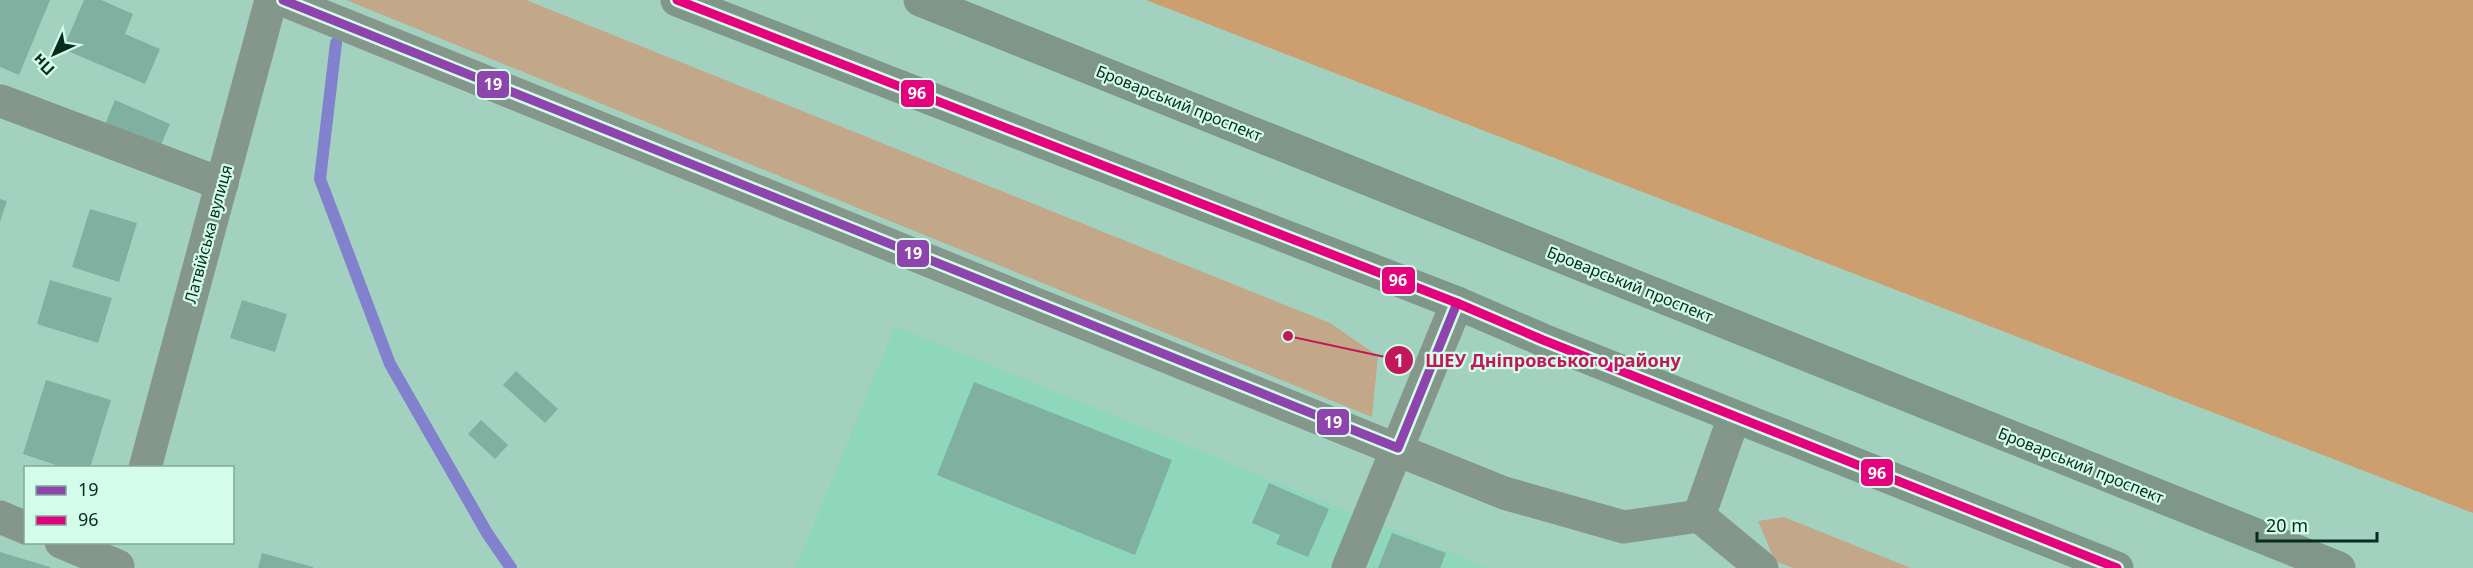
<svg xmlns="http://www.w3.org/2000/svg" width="2473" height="568" viewBox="0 0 2473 568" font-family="'Noto Sans',sans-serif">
  <rect width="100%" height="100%" fill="#a3d1c0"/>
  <path fill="#8ed7bc" d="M895,326L1327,503L1489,568H796Z"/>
  <g fill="#c2a888">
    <path d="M346,0H526L1330,323L1378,356L1372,417Z"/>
    <path d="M1784,517L1911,568H1793L1775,561L1758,521Z"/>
  </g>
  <path fill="#cd9f6f" d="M1146,0H2473V513Z"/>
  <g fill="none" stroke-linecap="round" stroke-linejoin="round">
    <path stroke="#8181cd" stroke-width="12" d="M336,43L320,179L390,364L487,533L511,568"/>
  </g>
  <g fill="#80b1a0">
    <path d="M0,0H50L19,75L0,67Z"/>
    <path d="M84,0H101L133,14L125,34L160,49L145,84L63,49Z"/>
    <path d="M115,100L170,124L158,152L104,127Z"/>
    <path d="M0,199L7,201L0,222Z"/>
    <path d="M90,209L137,223L119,282L72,267Z"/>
    <path d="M50,280L112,298L98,343L37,324Z"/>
    <path d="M242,300L287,314L275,352L230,338Z"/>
    <path d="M516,371L558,409L545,423L503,385Z"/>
    <path d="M46,380L111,400L90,468H65L23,454Z"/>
    <path d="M974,382L1172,460L1135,555L937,475Z"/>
    <path d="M481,420L508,445L495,459L468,434Z"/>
    <path d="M1269,483L1329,509L1308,557L1276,544L1280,535L1252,523Z"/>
    <path d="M1392,533L1446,553L1440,568H1378Z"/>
    <path d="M0,552L50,567V568H0Z"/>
    <path d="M262,553L313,567V568H258Z"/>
  </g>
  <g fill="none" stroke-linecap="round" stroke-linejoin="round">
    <g stroke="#85978a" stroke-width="33">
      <path d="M283,0L1504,493L1624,527L1699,516L1762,568"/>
      <path d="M1,101L222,184"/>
      <path d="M145,468L271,0"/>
      <path d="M1699,516L1734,417"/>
      <path d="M0,517L26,528"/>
      <path d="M61,542L118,566"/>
      <path d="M1348,568L1457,303"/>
    </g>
    <g stroke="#7e9789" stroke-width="33">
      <path d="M677,0L1457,303L1543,340L2117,568"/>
      <path d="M920,0L2339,568"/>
    </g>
    <g stroke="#d3fcea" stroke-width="14">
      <path id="bus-1" d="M283,0L1398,448L1457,303"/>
    </g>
    <g stroke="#d3fcea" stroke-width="14">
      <path id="bus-2" d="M677,0L1457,303L1543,340L2117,568"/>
    </g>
    <use href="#bus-1" stroke="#8e44ad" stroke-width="9"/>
    <use href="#bus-2" stroke="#e5007d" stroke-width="9"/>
  </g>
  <g text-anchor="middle" stroke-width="4.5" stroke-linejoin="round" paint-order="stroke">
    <g font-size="16" fill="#062c20" stroke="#d3fcea">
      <text transform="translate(1179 103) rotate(22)" y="6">Броварський проспект</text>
      <text transform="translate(208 234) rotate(-75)" y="6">Латвійська вулиця</text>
      <text transform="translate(1630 284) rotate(22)" y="6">Броварський проспект</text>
      <text transform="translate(2081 465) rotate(22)" y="6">Броварський проспект</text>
    </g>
  </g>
  <path fill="none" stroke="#c2185b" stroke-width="2" d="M1288 336L1399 360"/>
  <g fill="#c2185b" stroke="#d3fcea" stroke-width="2">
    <circle cx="1288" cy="336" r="6"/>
    <circle cx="1399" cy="360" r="15"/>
  </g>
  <g font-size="18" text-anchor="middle" font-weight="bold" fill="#fff">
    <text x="1399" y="367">1</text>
  </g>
  <g font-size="18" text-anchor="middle" font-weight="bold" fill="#c2185b" stroke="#d3fcea" stroke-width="4.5" stroke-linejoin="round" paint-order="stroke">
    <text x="1553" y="367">ШЕУ Дніпровського району</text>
  </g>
  <g stroke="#d3fcea" stroke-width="2">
    <rect x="476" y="70" width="34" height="29" rx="6" fill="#8e44ad"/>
    <rect x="900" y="79" width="35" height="29" rx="6" fill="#e5007d"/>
    <rect x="896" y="239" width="34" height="29" rx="6" fill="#8e44ad"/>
    <rect x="1381" y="266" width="35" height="29" rx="6" fill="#e5007d"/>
    <rect x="1316" y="408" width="34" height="28" rx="6" fill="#8e44ad"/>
    <rect x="1860" y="458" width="34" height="29" rx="6" fill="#e5007d"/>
  </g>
  <g font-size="16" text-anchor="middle" font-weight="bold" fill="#fff">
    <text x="493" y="90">19</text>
    <text x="917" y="99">96</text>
    <text x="913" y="259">19</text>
    <text x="1398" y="286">96</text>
    <text x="1333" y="428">19</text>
    <text x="1877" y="479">96</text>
  </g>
  <rect x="24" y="466" width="210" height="78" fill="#d3fcea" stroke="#81a999" stroke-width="1.5"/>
  <rect x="36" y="486" width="30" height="9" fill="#8e44ad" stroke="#81a999" stroke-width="1.5"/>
  <text x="78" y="496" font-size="18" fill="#062c20">19</text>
  <rect x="36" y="516" width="30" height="9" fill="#e5007d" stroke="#81a999" stroke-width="1.5"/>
  <text x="78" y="526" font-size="18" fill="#062c20">96</text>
  <g transform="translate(54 54) rotate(225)" stroke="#d3fcea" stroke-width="4.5" paint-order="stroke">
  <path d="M0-4.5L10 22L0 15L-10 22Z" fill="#062c20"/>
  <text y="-9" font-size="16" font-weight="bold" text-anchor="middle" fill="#062c20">Пн</text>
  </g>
  <path d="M2257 532v9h120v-9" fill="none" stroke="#062c20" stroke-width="3"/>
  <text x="2266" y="532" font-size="18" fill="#062c20" stroke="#d3fcea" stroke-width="4.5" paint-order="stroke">20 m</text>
</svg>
